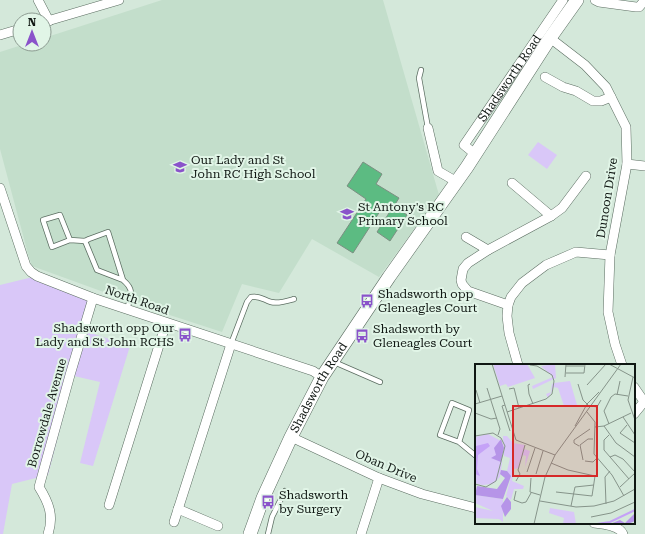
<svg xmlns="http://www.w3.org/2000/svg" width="645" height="534" viewBox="0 0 645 534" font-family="'Roboto Serif',serif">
  <rect width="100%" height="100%" fill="#d4e8da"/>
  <path fill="#c3decb" d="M162,0H383L439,195L379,277L312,239L279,293L242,284L222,332L145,307L32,266L28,254L0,149V52L25,44H44V38Z"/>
  <g fill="#d9c7f8">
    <path d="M538,142L557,155L547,169L528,155Z"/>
    <path d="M37,276L93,298L85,331L130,346L93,466L80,463L100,382L74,376L48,475L12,484L3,534H0V285Z"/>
  </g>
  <path fill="#5cbb82" stroke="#7c8f82" d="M363,162L382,174L376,184L399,198L394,206L407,215L390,241L377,232L389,213L382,208L353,253L337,243L366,199L347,186Z"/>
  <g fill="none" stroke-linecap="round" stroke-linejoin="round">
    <g stroke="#5c6e62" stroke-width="6">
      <g id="lane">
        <path d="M421,70L419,78L428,128"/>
        <path d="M70,240L52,247L43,220L60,215L70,240L85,241"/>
        <path d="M123,280L97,270L85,241L89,239L108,232L123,280C135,290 131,296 127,309"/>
        <path d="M231,344L247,302L251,297C259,295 264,300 271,302C278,304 287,301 294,299"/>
        <path d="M334,362L380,382"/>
        <path d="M459,442L469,410L452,403L440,435L459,442L476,456"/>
        <path d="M268,534L272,517L285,491"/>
      </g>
    </g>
    <g stroke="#5c6e62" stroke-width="10">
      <g id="street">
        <path d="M38,0L49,21"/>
        <path d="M595,0L599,2L636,7H639L645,0"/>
        <path d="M44,22L119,0"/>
        <path d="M0,35L20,29"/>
        <path d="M550,38L585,65L606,87L626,127L627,164L610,255L608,312L615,344L622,365"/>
        <path d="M545,77L563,87L576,91L593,101H601L611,97"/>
        <path d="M428,128L438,171L457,182"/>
        <path id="s1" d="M475,154L464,145L563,0"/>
        <path d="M627,164L645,166"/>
        <path d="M512,183L551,216"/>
        <path d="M0,188L26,266L31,272L37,276L93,298L313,371L322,377"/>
        <path d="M466,237L488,250"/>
        <path d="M508,305L468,291L462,284L461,280L463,269L468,263L488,250L551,216L562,208L586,176"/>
        <path d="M518,365L509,333L507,316L508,305L511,297L522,283L546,265L576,252L610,255"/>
        <path d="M634,387L645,403"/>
        <path d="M634,414L644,402"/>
        <path d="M291,437L379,478L422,494L476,508"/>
        <path d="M109,505L166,323"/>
        <path d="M178,509L218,526"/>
        <path d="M174,522L231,344"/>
        <path d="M594,523C603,524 619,525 623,534"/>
        <path d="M48,534C54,516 49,503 39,487L70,375L93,298"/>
        <path d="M361,534L379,478"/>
      </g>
    </g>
    <g stroke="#5c6e62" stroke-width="14">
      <g id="secondary">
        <path id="s2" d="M250,534L263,498L291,437L322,377L389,277L467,167L550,38L577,0"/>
      </g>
    </g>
    <use href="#lane" stroke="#fff" stroke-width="4.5"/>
    <use href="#street" stroke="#fff" stroke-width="9"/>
    <use href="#secondary" stroke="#fff" stroke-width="13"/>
  </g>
  <defs>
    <g id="school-bare" transform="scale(1.08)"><path d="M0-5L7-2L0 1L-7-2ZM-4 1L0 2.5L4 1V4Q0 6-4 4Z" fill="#8a53ca" stroke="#e1f5e7" stroke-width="2.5" paint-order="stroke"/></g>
    <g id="bus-bare" transform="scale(1.08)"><path d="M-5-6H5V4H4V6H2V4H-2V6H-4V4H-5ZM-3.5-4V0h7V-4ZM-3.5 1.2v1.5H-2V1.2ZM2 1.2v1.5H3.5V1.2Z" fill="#8a53ca" stroke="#e1f5e7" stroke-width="2.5" paint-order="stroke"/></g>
  </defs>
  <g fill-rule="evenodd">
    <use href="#school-bare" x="180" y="167"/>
    <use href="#school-bare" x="347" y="214"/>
    <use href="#bus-bare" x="367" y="301"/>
    <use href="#bus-bare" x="185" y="335"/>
    <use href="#bus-bare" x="362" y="336"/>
    <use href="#bus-bare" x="268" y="502"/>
  </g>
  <g text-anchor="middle" stroke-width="4" stroke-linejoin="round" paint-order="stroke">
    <g font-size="12" fill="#101713" stroke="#e1f5e7">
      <text dy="4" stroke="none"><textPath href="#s1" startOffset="95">Shadsworth Road</textPath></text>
      <text transform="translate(607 198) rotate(-81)" y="4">Dunoon Drive</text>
      <text transform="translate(137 300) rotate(19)" y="4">North Road</text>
      <text dy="4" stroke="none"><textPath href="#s2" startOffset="162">Shadsworth Road</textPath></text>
      <text transform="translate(47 413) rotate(-74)" y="4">Borrowdale Avenue</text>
      <text transform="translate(386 466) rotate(23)" y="4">Oban Drive</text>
    </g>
    <g font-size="12" fill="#101713" stroke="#e1f5e7" text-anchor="start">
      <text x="191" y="164">Our Lady and St<tspan x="191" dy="14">John RC High School</tspan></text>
      <text x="358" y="211">St Antony's RC<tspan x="358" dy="14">Primary School</tspan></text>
      <text x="378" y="298">Shadsworth opp<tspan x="378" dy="14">Gleneagles Court</tspan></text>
      <text x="174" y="332" text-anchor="end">Shadsworth opp Our<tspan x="174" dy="14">Lady and St John RCHS</tspan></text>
      <text x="373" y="333">Shadsworth by<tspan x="373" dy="14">Gleneagles Court</tspan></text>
      <text x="279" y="499">Shadsworth<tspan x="279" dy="14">by Surgery</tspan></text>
    </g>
  </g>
  <g transform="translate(475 364)">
    <rect width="160" height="160" fill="#d4e8da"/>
    <path d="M18,0H52L60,14L33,23L31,20L25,22ZM80,0L81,14L58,25L57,22L78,13L66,2ZM95,17L102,41L89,42L83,24L79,23L73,34L71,30L76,28L77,20L79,19ZM13,70L26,77L27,99L25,113L18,120L7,121L0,119V73ZM28,72H32L38,79L50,81L49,85L55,87L50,103L51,92L48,91L44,104L39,105L37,117L49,122L48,125H39L36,136L31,132L36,113L32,107L35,94L29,92ZM0,131L28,135V158L24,155L0,154V143L18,147L0,139ZM75,144L99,148L101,160H88L89,154L74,149Z" fill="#d9c7f8"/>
    <path d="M26,75L29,84L26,98L16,94L21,91L19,84ZM26,106L32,107L36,112L28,135L0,131L2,122L22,125L30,114L25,110ZM32,133L36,138V145L30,153L26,142ZM160,149V157L153,160H135L145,156L150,159Z" fill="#b694e8"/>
    <path d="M13,79L15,82L3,91L2,105L5,112L0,110L1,82Z" fill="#c5a2f7"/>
    <path fill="none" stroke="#c5a2f7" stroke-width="2" d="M122,160L135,158L160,146"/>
    <path fill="none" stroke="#86948a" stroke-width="1" d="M17,0L41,76L80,91M134,0L160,14M91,2H109M91,9H109L110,0M90,13L91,0M158,13L153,36L160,56M55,20L53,21L54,30L58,40M103,20L108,36L113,41M112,21L131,0M12,24L25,65L23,71M34,25L39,24L44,44M1,26L5,39M142,31L145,17M0,40L27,32M30,41L27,42L35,67M116,42L122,43L126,36M32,48L71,35L77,30L79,17L77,11L62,2L55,1M112,48L120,58L119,90L137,111L149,132M0,49L16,55L22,54M148,53L160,71M134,60L129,47L136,33L140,30L153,32M152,61L145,69L160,79M100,62L112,40L124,28M129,62L141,79L160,93M120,63L129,62L156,49M134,71L129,76V86L154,115M0,72L18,69L26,74L30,82L21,117L11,123L0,120M104,82L99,79V76L115,65M135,93L140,91L148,95L160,108M108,96L105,81L113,75H118M110,97L118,98L122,94M76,99L93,106L120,112L117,132L81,128M52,108L60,84M61,110L68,87M56,114L55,128L65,131M41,117L45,110L43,106L50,81M145,123L160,109M41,127L39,136L47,139L51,138L56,129M65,137L101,143L119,142L139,137L160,125M131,140L130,113L135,107M96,142L100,123L119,121M116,153L136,149L160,138M59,160L70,113L80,91L146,0"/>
    <path fill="#d62828" fill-opacity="0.15" stroke="#d62828" stroke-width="2" d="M38,42H122V112H38Z"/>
    <rect width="160" height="160" fill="none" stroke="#101713" stroke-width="2"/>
  </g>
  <g transform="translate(32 32)"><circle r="19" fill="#e1f5e7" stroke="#8d9c92"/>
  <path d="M0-3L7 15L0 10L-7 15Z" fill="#8a53ca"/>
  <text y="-6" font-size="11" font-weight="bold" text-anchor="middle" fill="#101713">N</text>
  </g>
</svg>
